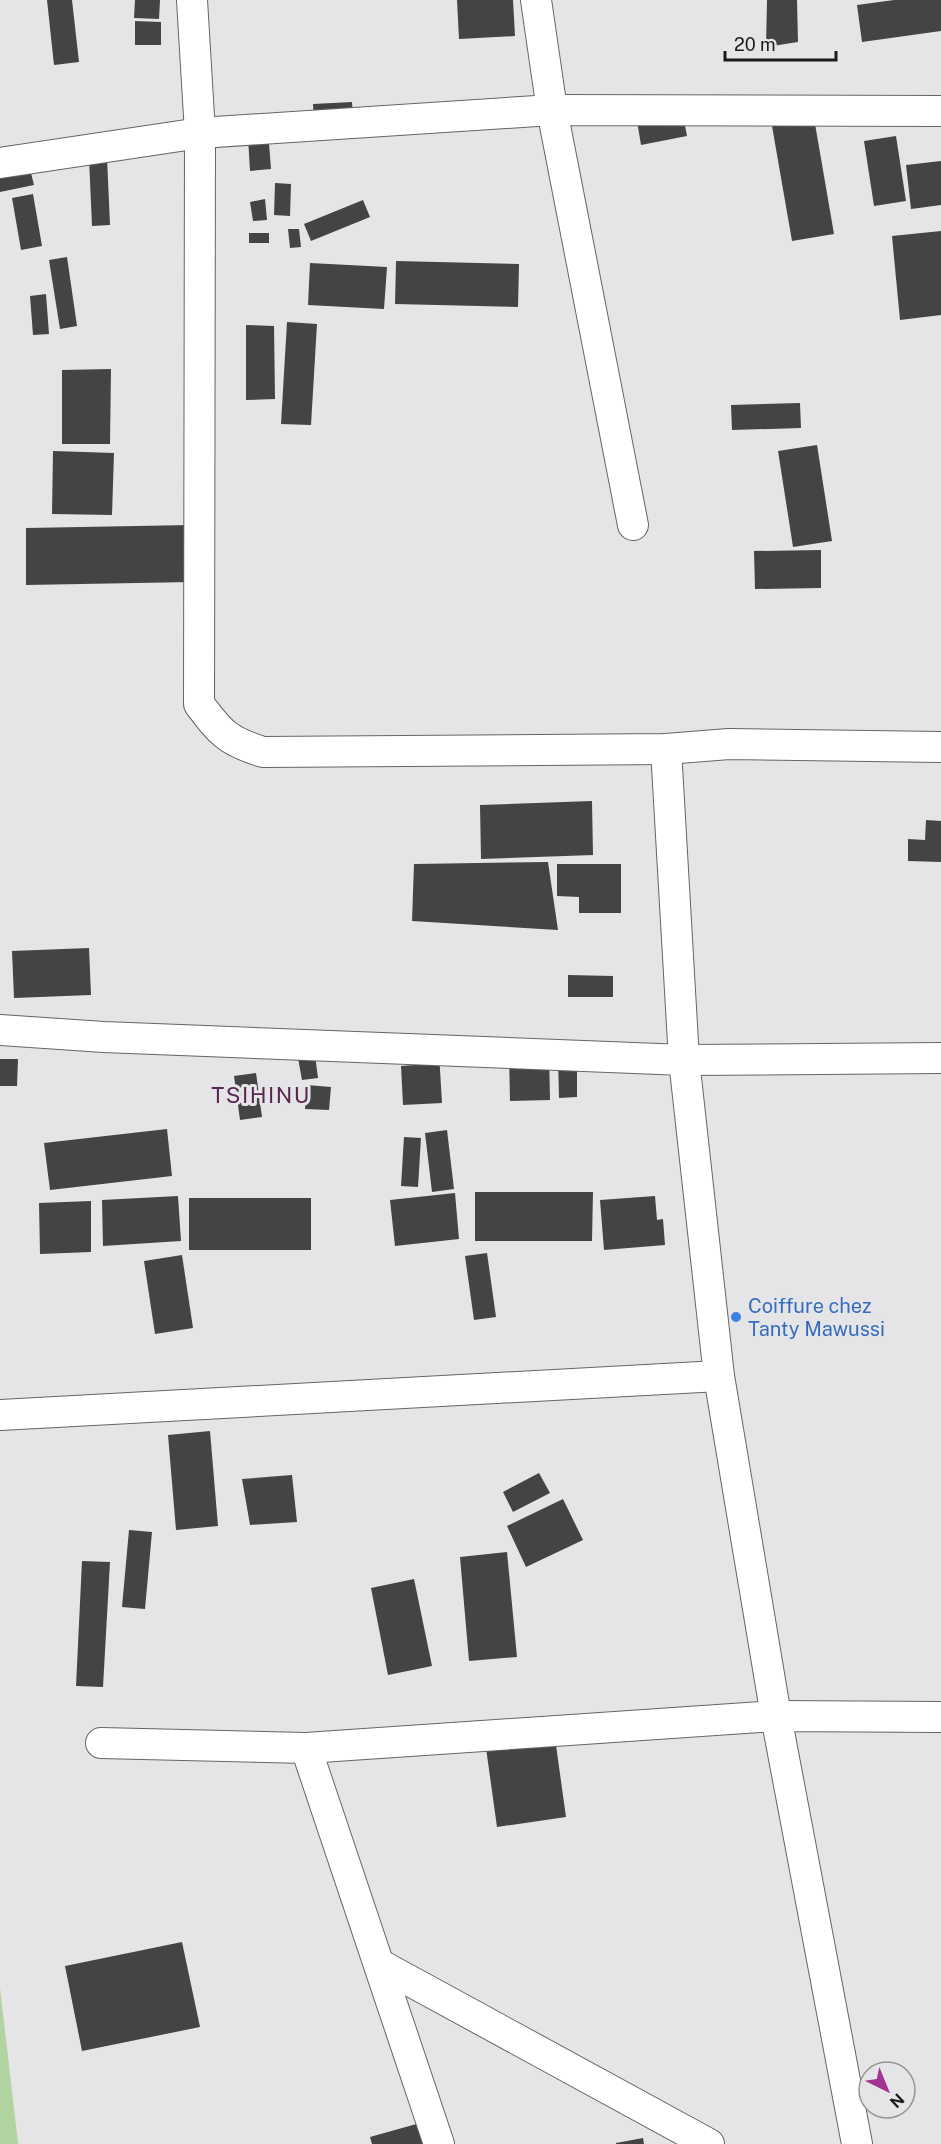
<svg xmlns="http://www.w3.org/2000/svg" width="941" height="2144" viewBox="0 0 941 2144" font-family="'Public Sans',sans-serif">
  <rect width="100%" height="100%" fill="#e5e5e7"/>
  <path fill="#b2d4a0" d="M0,1988L18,2143L19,2144H0Z"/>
  <g fill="#454444">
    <path d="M47,0H72L79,62L54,65Z"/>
    <path d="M135,0H160L159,19L134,18Z"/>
    <path d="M457,0H513L515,36L459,39Z"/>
    <path d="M767,0H797L798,42L766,47Z"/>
    <path d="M894,0H941V31L862,42L857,5Z"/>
    <path d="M135,21L161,22V45H135Z"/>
    <path d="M679,95L687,136L641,145L634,103Z"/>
    <path d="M352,102L354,138L315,140L313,104Z"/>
    <path d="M267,118L271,169L250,171L247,120Z"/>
    <path d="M814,118L834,234L792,241L772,126Z"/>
    <path d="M896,136L906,201L874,206L864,141Z"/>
    <path d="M107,157L110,225L92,226L89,158Z"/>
    <path d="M941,161V205L911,209L906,165Z"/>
    <path d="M29,165L34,185L0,192V171Z"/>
    <path d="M275,183L291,184L290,216L274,215Z"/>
    <path d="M33,194L42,246L21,250L12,198Z"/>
    <path d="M265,199L267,220L253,221L250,202Z"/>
    <path d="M363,200L370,217L311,241L304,224Z"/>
    <path d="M288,229H299L301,247L290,248Z"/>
    <path d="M941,231V315L900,320L892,236Z"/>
    <rect x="249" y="233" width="20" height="10"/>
    <path d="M67,257L77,326L60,329L49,260Z"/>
    <path d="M396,261L519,264L518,307L395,304Z"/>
    <path d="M310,263L387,267L384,309L308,305Z"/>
    <path d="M46,294L49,334L33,335L30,296Z"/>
    <path d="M287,322L317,324L311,425L281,424Z"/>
    <path d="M246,325L274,326L275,399L246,400Z"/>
    <path d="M111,369L110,444H62V370Z"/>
    <path d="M800,403L801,428L732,430L731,405Z"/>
    <path d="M817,445L832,541L793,547L778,451Z"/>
    <path d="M53,451L114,453L112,515L52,514Z"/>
    <path d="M191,525L192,582L26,585V528Z"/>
    <path d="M821,550V588L755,589L754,551Z"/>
    <path d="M592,801L593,855L481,859L480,805Z"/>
    <path d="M926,820L941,821V862L908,861V839L925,840Z"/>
    <path d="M548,862L558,930L412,921L414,864Z"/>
    <path d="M557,864H621V913H579V897L557,896Z"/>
    <path d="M89,948L91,995L14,998L12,951Z"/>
    <path d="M568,975L613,976V997H568Z"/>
    <path d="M549,1052L550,1100L510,1101L509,1053Z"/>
    <path d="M439,1053L442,1103L403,1105L401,1066L414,1065V1055Z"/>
    <path d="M315,1055L318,1078L302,1080L298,1058Z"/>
    <path d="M558,1055H577V1097L559,1098Z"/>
    <path d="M0,1059H18L17,1086H0Z"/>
    <path d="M256,1073L262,1117L240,1120L234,1076Z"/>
    <path d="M307,1085L331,1087L329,1110L305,1109Z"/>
    <path d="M167,1129L172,1176L50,1190L44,1143Z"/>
    <path d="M447,1130L454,1189L432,1192L425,1133Z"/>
    <path d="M404,1137L421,1138L418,1187L401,1186Z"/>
    <path d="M475,1192H593L592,1241H475Z"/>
    <path d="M455,1193L459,1239L395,1246L390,1200Z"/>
    <path d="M178,1196L181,1241L103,1246L102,1200Z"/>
    <path d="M655,1196L657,1220L663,1219L665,1245L604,1250L600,1200Z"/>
    <rect x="189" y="1198" width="122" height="52"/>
    <path d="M91,1201V1252L40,1254L39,1203Z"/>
    <path d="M487,1253L496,1317L474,1320L465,1256Z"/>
    <path d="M182,1255L193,1328L155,1334L144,1261Z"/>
    <path d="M210,1431L218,1526L176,1530L168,1435Z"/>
    <path d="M539,1473L550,1493L513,1512L503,1492Z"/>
    <path d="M292,1475L297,1522L250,1525L242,1479Z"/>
    <path d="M563,1499L583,1540L526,1567L507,1526Z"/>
    <path d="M129,1530L152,1532L145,1609L122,1607Z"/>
    <path d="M507,1552L517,1657L469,1661L460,1557Z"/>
    <path d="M82,1561L110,1562L103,1687L76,1686Z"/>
    <path d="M414,1579L432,1666L388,1675L371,1588Z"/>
    <path d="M555,1738L566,1817L497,1827L486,1748Z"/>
    <path d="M182,1942L200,2027L82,2051L65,1966Z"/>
    <path d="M420,2123L426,2144H372L370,2137Z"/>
    <path d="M643,2138L644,2144H616V2143Z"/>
  </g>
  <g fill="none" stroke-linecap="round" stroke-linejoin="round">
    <g stroke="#656566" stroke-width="32">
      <g id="minor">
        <path d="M192,0L200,133L199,704C221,733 227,741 263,752L666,749L729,744L941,747"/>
        <path d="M536,0L552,110L633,525"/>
        <path d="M0,163L200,133L552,110L941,111"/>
        <path d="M666,749L684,1060L719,1376L776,1716L857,2144"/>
        <path d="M0,1030L104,1037L684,1060L941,1058"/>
        <path d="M0,1415L719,1376"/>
        <path d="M101,1743L306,1748"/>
        <path d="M379,1964L709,2144"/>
        <path d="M439,2144L306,1748L776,1716L941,1717"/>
      </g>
    </g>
    <use href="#minor" stroke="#fff" stroke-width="30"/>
  </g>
  <circle fill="#3f7fe0" stroke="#e5e5e7" stroke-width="2" cx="736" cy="1317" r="6"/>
  <g text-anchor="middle" stroke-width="6" stroke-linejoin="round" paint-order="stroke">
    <g font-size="20" fill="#366cbe" stroke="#e5e5e7" text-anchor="start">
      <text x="748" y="1313">Coiffure chez<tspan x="748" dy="23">Tanty Mawussi</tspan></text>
    </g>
    <g font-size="22" letter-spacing="1.5" fill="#5c2551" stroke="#e5e5e7">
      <text x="261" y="1103">TSIHINU</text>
    </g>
  </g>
  <g transform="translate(887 2090) rotate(137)"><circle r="28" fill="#e5e5e7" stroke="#949495" stroke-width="1.5"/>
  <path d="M0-4.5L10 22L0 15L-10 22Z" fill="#a43491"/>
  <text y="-9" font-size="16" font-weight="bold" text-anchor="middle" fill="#1b1b1b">N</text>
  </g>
  <path d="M725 51v9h111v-9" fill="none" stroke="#1b1b1b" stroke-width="3"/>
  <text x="734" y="51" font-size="18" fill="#1b1b1b" stroke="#e5e5e7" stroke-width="4.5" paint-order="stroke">20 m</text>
</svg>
